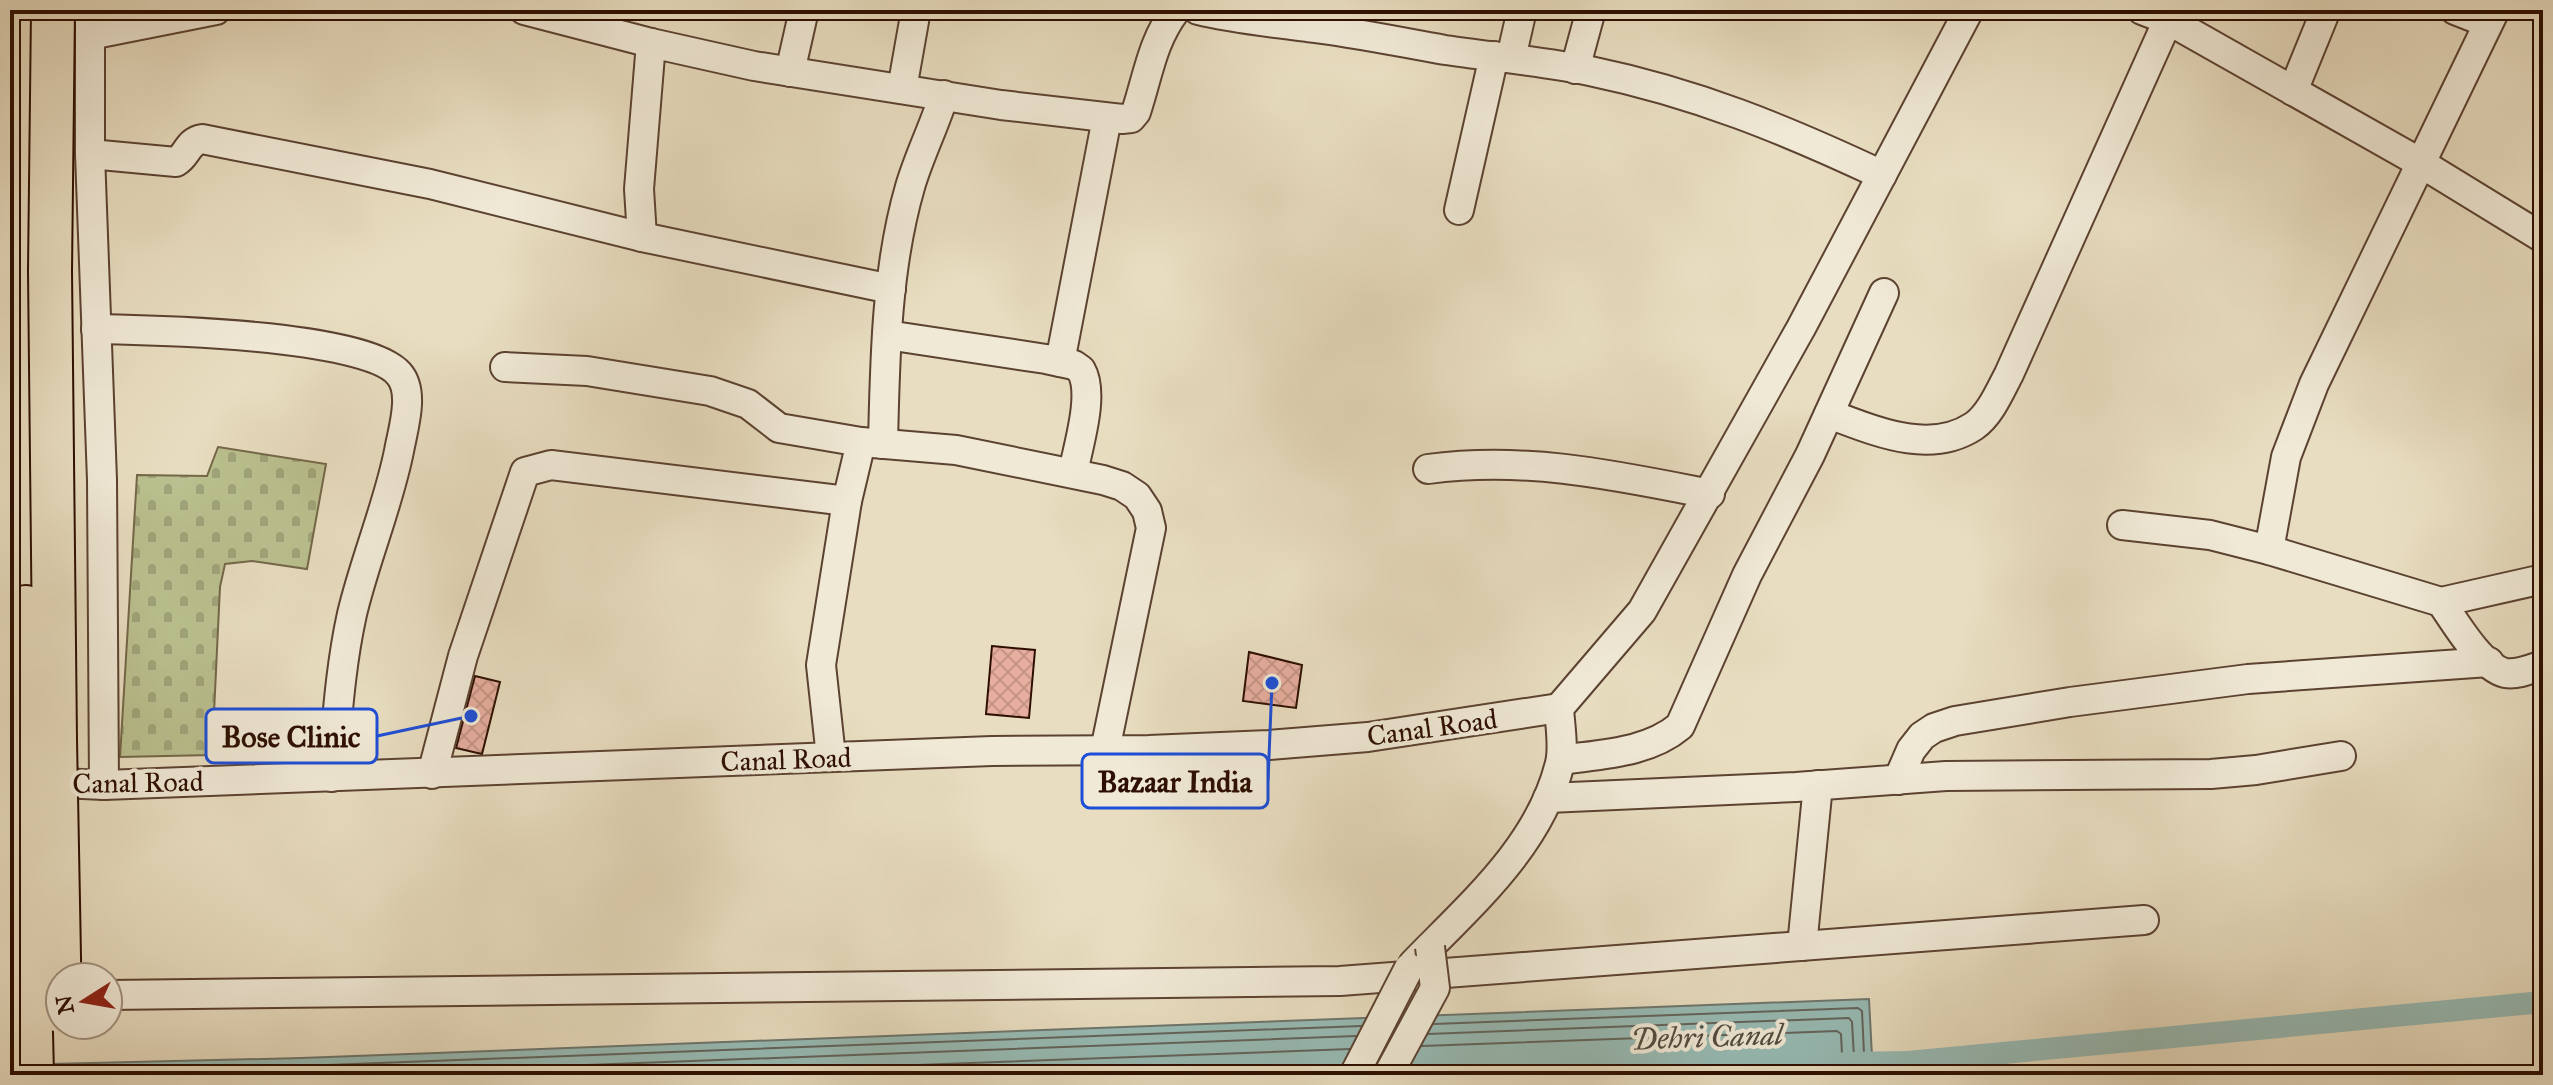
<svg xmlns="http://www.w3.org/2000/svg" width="2553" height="1085" viewBox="0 0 2553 1085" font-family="'IM FELL Great Primer',serif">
  <defs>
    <pattern id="cemetery-stones" width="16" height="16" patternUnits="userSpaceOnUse" patternTransform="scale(2)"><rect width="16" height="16" fill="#bac08f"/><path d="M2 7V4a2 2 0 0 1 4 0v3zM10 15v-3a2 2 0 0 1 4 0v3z" fill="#a0a47a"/></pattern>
    <pattern id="building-cross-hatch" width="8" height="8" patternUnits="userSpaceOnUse" patternTransform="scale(2)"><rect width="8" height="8" fill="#e6ae9f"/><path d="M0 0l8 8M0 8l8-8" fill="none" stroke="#c69487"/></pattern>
  </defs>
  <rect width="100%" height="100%" fill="#e8ddc0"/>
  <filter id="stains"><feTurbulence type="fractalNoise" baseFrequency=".0025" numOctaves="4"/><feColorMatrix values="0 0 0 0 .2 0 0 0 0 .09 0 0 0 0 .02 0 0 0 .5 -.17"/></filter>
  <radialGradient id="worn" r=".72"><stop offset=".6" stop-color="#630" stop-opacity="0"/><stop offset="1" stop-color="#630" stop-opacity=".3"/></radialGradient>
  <path fill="url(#cemetery-stones)" stroke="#746748" stroke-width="2" d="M218,447L326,464L307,569L252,561L225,564L220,587L212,755L120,757L137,475L207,476Z"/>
  <path fill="#97bbb5" stroke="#6d766d" stroke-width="2" d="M1869,999L1873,1075H10V1065L301,1058Z"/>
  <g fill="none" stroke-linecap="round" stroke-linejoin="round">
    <g stroke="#62645b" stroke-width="2">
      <path d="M1434,1024L1858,1008L1862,1011L1865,1075"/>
      <path d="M1428,1034L1849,1018L1852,1022L1855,1075"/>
      <path d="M1422,1046L1837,1031L1841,1034L1843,1075"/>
      <path d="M55,1072L301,1066L1361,1026"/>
      <path d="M323,1075L1356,1036"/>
      <path d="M645,1075L1350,1049"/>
    </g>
    <g stroke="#97bbb5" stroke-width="22">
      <path d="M1908,1062L2543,1002"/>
      <path d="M1845,1063L1908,1062L1919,1071"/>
    </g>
  </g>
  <g fill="url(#building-cross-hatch)" stroke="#2d0e01" stroke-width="2">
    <path d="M992,646L1035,650L1029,718L986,714Z"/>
    <path d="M1249,652L1302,665L1296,708L1243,701Z"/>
    <path d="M475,676L500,682L482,754L456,748Z"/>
  </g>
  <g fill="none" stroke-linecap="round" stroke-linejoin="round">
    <g stroke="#5c4231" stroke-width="32">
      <g id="minor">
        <path d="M90,10V154L102,480L104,785"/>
        <path d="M524,10L651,43L754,66L1001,105L1122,119L1131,118L1136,112C1148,76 1152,41 1176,10"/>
        <path d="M1198,10C1234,19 1270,22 1307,27C1353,32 1399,42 1445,50C1493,57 1542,61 1590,71C1696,93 1784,129 1882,175"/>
        <path d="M2142,10L2168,20L2419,162L2543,238"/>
        <path d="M2455,10L2488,23"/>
        <path d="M90,35L216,10"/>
        <path d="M1511,58L1522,10"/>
        <path d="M1575,69L1591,10"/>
        <path d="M790,72L804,10"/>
        <path d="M902,89L916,10"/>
        <path d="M2293,91L2326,10"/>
        <path d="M90,154L176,162C187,156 188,141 202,139L430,184L642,237L891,289"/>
        <path d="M1459,210L1494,56"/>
        <path d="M642,237L639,189L651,43"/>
        <path d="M96,329C151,330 366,334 399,374C415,392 403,429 399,451C388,506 365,559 352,614C340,668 337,723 332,777"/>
        <path d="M887,335L1046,359L1074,365L1081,370C1095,394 1078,446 1073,473"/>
        <path d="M1060,362L1107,118"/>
        <path d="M505,367L587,371L710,391L748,404L779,428L861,442L956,450L1103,480L1122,486L1137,496L1147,511L1151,528L1105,750"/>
        <path d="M1829,414C1873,430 1929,456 1974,426C1990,415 2000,391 2009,374L2168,20"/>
        <path d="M883,444C885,359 886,270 910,187C919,156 934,127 944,95"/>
        <path d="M1428,469C1526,456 1614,475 1710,494"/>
        <path d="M2122,525L2210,535L2269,550L2441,602L2543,579"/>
        <path d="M2269,550L2286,457L2314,384L2495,10"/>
        <path d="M2441,602C2455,622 2481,667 2505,673C2518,675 2531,669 2543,665"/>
        <path d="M831,757L821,665L847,501L861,442"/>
        <path d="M1561,760C1602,754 1648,753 1680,726L1747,575L1810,455L1884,293"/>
        <path d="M432,774L463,656L525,472L551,465L847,501"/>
        <path d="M1898,780L1911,750L1922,736L1934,728L1955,721L2070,702L2248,679L2489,662"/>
        <path d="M39,782L104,785L992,751L1149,750L1269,745L1368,737L1559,708"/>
        <path d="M1548,798L1796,787L1946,776L2211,774L2256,770L2341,756"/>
        <path d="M1802,946L1818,785"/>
        <path d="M1413,964C1470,905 1540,846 1560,763C1564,747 1560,725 1559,708L1642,611L1801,328L1969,10"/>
        <path d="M108,995L1340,981L2144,920"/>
      </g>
    </g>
    <g stroke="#2d0e01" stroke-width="46">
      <g id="highway">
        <path d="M53,10L50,271L55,740"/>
        <path d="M24,737L26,607"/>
      </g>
    </g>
    <use href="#minor" stroke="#f0e9d6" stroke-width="28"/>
    <use href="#highway" stroke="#e8ddc0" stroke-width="42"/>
    <g stroke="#5c4231" stroke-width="32" stroke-linecap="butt">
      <g id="minor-bridge">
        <path d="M1354,1075L1409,968"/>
        <path d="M1388,1075L1435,988L1430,947"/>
      </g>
    </g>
    <g stroke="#2d0e01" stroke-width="46" stroke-linecap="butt">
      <g id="highway-bridge">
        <path d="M24,737L32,1075"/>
        <path d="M55,740L60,1011"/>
      </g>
    </g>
    <use href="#minor-bridge" stroke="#f0e9d6" stroke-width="28"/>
    <use href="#highway-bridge" stroke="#e8ddc0" stroke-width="42"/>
  </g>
  <g text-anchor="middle" stroke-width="8" stroke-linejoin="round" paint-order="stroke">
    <g font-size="28" fill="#2d0e01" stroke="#f0e9d6">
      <text transform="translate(1432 727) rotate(-8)" y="10">Canal Road</text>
      <text transform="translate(786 759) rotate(-2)" y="10">Canal Road</text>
      <text transform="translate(138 782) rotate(-1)" y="10">Canal Road</text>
    </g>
    <g font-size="30" font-style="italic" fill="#524b40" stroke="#f0e9d6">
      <text transform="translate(1707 1037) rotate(-2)" y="10">Dehri Canal</text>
    </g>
  </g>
  <path fill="none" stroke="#1d4ed8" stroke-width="3" d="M471 716L377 736M1272 683L1268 781"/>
  <g fill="#1d4ed8" stroke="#f0e9d6" stroke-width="3">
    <circle cx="471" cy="716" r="8"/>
    <circle cx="1272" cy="683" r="8"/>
  </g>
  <g fill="#f0e9d6" stroke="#1d4ed8" stroke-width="3">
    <rect x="206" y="709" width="171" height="54" rx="8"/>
    <rect x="1082" y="754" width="186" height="54" rx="8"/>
  </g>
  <g font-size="30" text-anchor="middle" font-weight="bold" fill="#2d0e01">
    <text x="291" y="747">Bose Clinic</text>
    <text x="1175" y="792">Bazaar India</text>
  </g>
  <rect width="2553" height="1085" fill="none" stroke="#e8ddc0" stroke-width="40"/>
  <rect x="12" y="12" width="2529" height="1061" fill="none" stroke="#2d0e01" stroke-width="4"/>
  <rect x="20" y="20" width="2513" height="1045" fill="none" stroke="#2d0e01" stroke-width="2"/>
  <g transform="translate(84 1001) rotate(259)"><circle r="38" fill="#f0e9d6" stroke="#a29181" stroke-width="2"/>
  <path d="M0-6L14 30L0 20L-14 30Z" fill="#8f2418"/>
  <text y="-12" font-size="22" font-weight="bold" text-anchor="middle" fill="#2d0e01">N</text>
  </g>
  <rect width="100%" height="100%" filter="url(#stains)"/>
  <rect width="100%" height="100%" fill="url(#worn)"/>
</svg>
